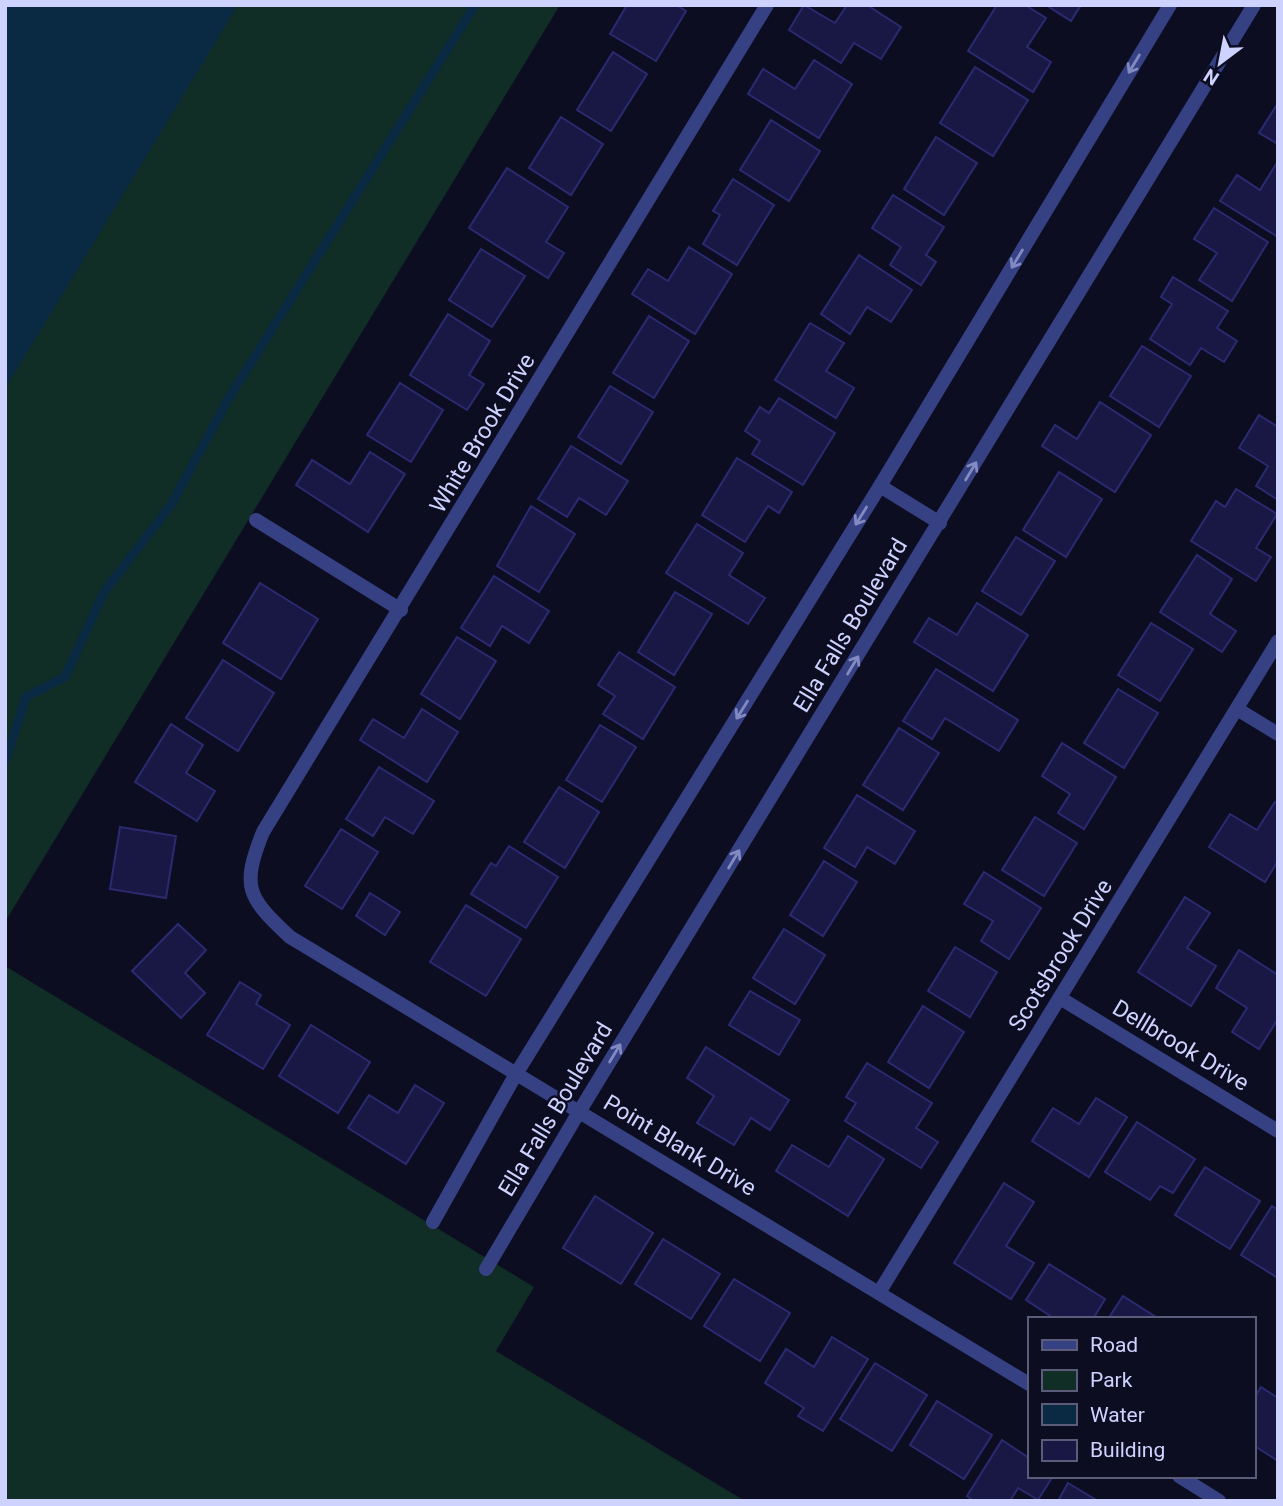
<svg xmlns="http://www.w3.org/2000/svg" width="1283" height="1506" viewBox="0 0 1283 1506" font-family="Roboto,sans-serif">
  <rect width="100%" height="100%" fill="#0d0d22"/>
  <g fill="#102d26">
    <path d="M5,5H560L5,922Z"/>
    <path d="M5,966L534,1287L496,1351L745,1501H5Z"/>
  </g>
  <path fill="#0a2a44" d="M5,5H238L5,389Z"/>
  <g fill="none" stroke-linecap="round" stroke-linejoin="round">
    <path stroke="#0a2a44" stroke-width="9" d="M5,762L26,697L65,677L104,592L171,505L227,401L475,5"/>
  </g>
  <g fill="#191844" stroke="#2b2a71" stroke-width="2">
    <path d="M627,5H676L686,11L656,61L610,34Z"/>
    <path d="M804,5L835,23L847,5H867L901,27L881,59L854,43L841,63L789,30Z"/>
    <path d="M997,5H1025L1046,18L1027,47L1051,62L1033,92L968,51Z"/>
    <path d="M1046,5H1081L1071,21Z"/>
    <path d="M613,52L647,74L611,131L577,110Z"/>
    <path d="M814,60L852,84L819,138L748,94L763,69L795,89Z"/>
    <path d="M975,67L1028,100L993,156L940,123Z"/>
    <path d="M1278,103V144L1259,133Z"/>
    <path d="M561,117L603,144L571,195L529,168Z"/>
    <path d="M771,120L820,151L789,201L740,170Z"/>
    <path d="M936,137L977,163L944,215L904,189Z"/>
    <path d="M1278,161V237L1220,201L1237,175L1260,190Z"/>
    <path d="M507,168L568,207L546,242L564,253L548,278L469,228Z"/>
    <path d="M733,179L774,205L737,265L703,244L720,215L713,211Z"/>
    <path d="M893,195L944,227L926,255L936,262L921,285L890,265L901,247L872,228Z"/>
    <path d="M1214,208L1268,242L1232,301L1199,280L1217,253L1194,239Z"/>
    <path d="M689,247L732,274L695,334L632,294L648,269L668,281Z"/>
    <path d="M481,249L525,276L492,327L449,300Z"/>
    <path d="M859,255L912,290L891,322L867,307L850,334L821,314Z"/>
    <path d="M1173,277L1228,311L1217,328L1237,341L1224,362L1201,348L1190,365L1150,339L1172,304L1161,297Z"/>
    <path d="M448,314L490,341L469,375L484,384L467,410L410,375Z"/>
    <path d="M649,316L689,341L654,398L613,373Z"/>
    <path d="M810,323L844,343L826,371L854,388L836,418L775,380Z"/>
    <path d="M1142,346L1191,376L1159,427L1110,396Z"/>
    <path d="M400,383L443,410L411,462L367,435Z"/>
    <path d="M610,386L653,412L621,464L578,437Z"/>
    <path d="M779,398L835,433L803,485L752,454L760,441L745,431L760,407L769,413Z"/>
    <path d="M1100,402L1151,435L1115,492L1042,446L1055,425L1077,439Z"/>
    <path d="M1259,415L1278,427V500L1256,486L1268,466L1239,448Z"/>
    <path d="M571,446L628,481L606,515L579,498L567,517L538,499Z"/>
    <path d="M370,452L405,474L368,532L296,485L312,460L350,484Z"/>
    <path d="M737,458L792,492L779,513L768,506L745,542L702,515Z"/>
    <path d="M1059,472L1102,499L1066,557L1023,530Z"/>
    <path d="M1236,489L1277,514L1256,548L1271,557L1256,581L1191,541L1216,501L1225,507Z"/>
    <path d="M531,506L575,534L539,592L497,566Z"/>
    <path d="M697,524L743,553L729,575L765,598L748,624L666,573Z"/>
    <path d="M1016,537L1055,561L1021,615L982,591Z"/>
    <path d="M1197,555L1232,579L1210,614L1236,631L1222,652L1160,612Z"/>
    <path d="M494,576L549,611L529,643L502,626L490,646L461,628Z"/>
    <path d="M260,583L318,619L281,679L223,643Z"/>
    <path d="M675,592L712,614L674,675L638,652Z"/>
    <path d="M977,603L1028,635L993,691L914,642L929,618L957,635Z"/>
    <path d="M1151,623L1193,649L1160,701L1118,675Z"/>
    <path d="M457,637L496,661L460,719L421,694Z"/>
    <path d="M619,652L675,687L643,739L603,714L615,696L598,685Z"/>
    <path d="M223,660L274,693L238,751L186,718Z"/>
    <path d="M936,669L1018,720L999,751L945,718L932,739L903,721Z"/>
    <path d="M1118,689L1158,713L1124,768L1084,743Z"/>
    <path d="M422,709L458,732L427,782L360,740L373,719L404,738Z"/>
    <path d="M171,724L203,745L186,773L215,791L197,821L135,782Z"/>
    <path d="M600,725L636,747L602,802L566,780Z"/>
    <path d="M899,728L939,753L903,810L863,785Z"/>
    <path d="M1062,743L1116,777L1084,829L1058,813L1070,794L1042,776Z"/>
    <path d="M379,767L434,801L413,834L385,817L373,836L346,819Z"/>
    <path d="M559,787L599,812L565,868L524,842Z"/>
    <path d="M857,795L915,831L895,864L867,847L855,867L824,848Z"/>
    <path d="M1275,802L1278,804V861L1265,882L1209,847L1230,814L1257,830Z"/>
    <path d="M1035,817L1077,843L1044,896L1002,870Z"/>
    <path d="M120,827L176,836L166,898L110,889Z"/>
    <path d="M341,829L378,852L342,909L305,886Z"/>
    <path d="M509,846L558,877L526,928L471,894L491,863L496,866Z"/>
    <path d="M824,861L857,882L823,936L790,915Z"/>
    <path d="M984,872L1041,908L1009,959L981,941L993,921L964,904Z"/>
    <path d="M370,893L400,912L385,935L356,916Z"/>
    <path d="M1185,897L1210,913L1187,948L1216,966L1191,1006L1138,972Z"/>
    <path d="M466,905L521,939L486,996L430,962Z"/>
    <path d="M178,924L206,950L185,973L205,993L181,1018L132,971Z"/>
    <path d="M784,929L825,955L795,1004L753,978Z"/>
    <path d="M955,947L997,972L970,1017L928,991Z"/>
    <path d="M1239,950L1278,975V1019L1259,1049L1232,1032L1247,1008L1216,988Z"/>
    <path d="M240,982L261,995L256,1004L290,1025L263,1069L207,1035Z"/>
    <path d="M750,991L800,1020L779,1055L729,1025Z"/>
    <path d="M923,1006L964,1032L929,1088L888,1062Z"/>
    <path d="M311,1025L370,1062L338,1113L279,1076Z"/>
    <path d="M706,1047L789,1100L770,1130L751,1118L734,1145L697,1123L714,1096L687,1078Z"/>
    <path d="M867,1063L932,1103L916,1128L938,1142L921,1168L845,1121L856,1103L846,1097Z"/>
    <path d="M415,1085L444,1103L406,1164L348,1128L369,1095L398,1113Z"/>
    <path d="M1096,1098L1127,1117L1089,1177L1032,1141L1053,1108L1079,1124Z"/>
    <path d="M1137,1122L1195,1159L1173,1193L1160,1186L1150,1200L1105,1172Z"/>
    <path d="M848,1136L884,1159L848,1216L776,1171L792,1145L829,1167Z"/>
    <path d="M1205,1167L1260,1201L1230,1249L1175,1215Z"/>
    <path d="M1004,1183L1034,1202L1006,1246L1034,1263L1011,1299L954,1263Z"/>
    <path d="M595,1196L653,1233L621,1284L563,1248Z"/>
    <path d="M1272,1206L1278,1210V1278L1241,1255Z"/>
    <path d="M663,1239L720,1274L691,1319L635,1284Z"/>
    <path d="M1049,1264L1105,1299L1093,1319H1055L1026,1300Z"/>
    <path d="M734,1279L790,1313L760,1361L704,1326Z"/>
    <path d="M1123,1296L1159,1319H1108Z"/>
    <path d="M832,1337L868,1359L823,1431L798,1416L804,1408L765,1383L786,1349L814,1367Z"/>
    <path d="M875,1363L927,1395L892,1451L840,1419Z"/>
    <path d="M1261,1387L1278,1398V1461L1253,1445V1400Z"/>
    <path d="M937,1401L992,1435L964,1479L910,1445Z"/>
    <path d="M1002,1440L1029,1458V1476H1053L1038,1500L1018,1488L1010,1501H974L967,1496Z"/>
    <path d="M1068,1483L1098,1501H1058Z"/>
  </g>
  <g fill="none" stroke-linecap="round" stroke-linejoin="round">
    <g stroke="#364183" stroke-width="14">
      <path d="M767,5L263,832C241,887 247,897 290,937L1029,1384"/>
      <path d="M256,520L401,610"/>
      <path d="M1237,709L1278,734"/>
      <path d="M1060,998L1278,1131"/>
      <path d="M433,1222L516,1074"/>
      <path d="M486,1269L579,1112"/>
      <path d="M880,1291L1278,641"/>
      <path d="M1179,1476L1219,1501"/>
    </g>
    <g stroke="#364183" stroke-width="14">
      <path d="M880,486L940,523"/>
      <path d="M516,1074L880,486L1170,5"/>
      <path d="M579,1112L1254,5"/>
    </g>
  </g>
  <defs><path id="oneway-shaft" d="M-6 0H5M1.5-3L5.5 0L1.5 3" fill="none" stroke-width="1.6" stroke-linecap="round" stroke-linejoin="round" transform="scale(1.75)"/></defs>
  <g stroke="#828ac1">
    <use href="#oneway-shaft" transform="translate(1134 64) rotate(121)"/>
    <use href="#oneway-shaft" transform="translate(1017 259) rotate(121)"/>
    <use href="#oneway-shaft" transform="translate(971 471) rotate(-59)"/>
    <use href="#oneway-shaft" transform="translate(861 516) rotate(122)"/>
    <use href="#oneway-shaft" transform="translate(853 665) rotate(-59)"/>
    <use href="#oneway-shaft" transform="translate(742 710) rotate(122)"/>
    <use href="#oneway-shaft" transform="translate(734 859) rotate(-59)"/>
    <use href="#oneway-shaft" transform="translate(615 1053) rotate(-59)"/>
  </g>
  <g text-anchor="middle" stroke-width="5" stroke-linejoin="round" paint-order="stroke">
    <g font-size="23" fill="#ced2ff" stroke="#0d0d22">
      <text transform="translate(482 433) rotate(-59)" y="8">White Brook Drive</text>
      <text transform="translate(850 625) rotate(-59)" y="8">Ella Falls Boulevard</text>
      <text transform="translate(1060 955) rotate(-58)" y="8">Scotsbrook Drive</text>
      <text transform="translate(1181 1045) rotate(31)" y="8">Dellbrook Drive</text>
      <text transform="translate(555 1109) rotate(-59)" y="8">Ella Falls Boulevard</text>
      <text transform="translate(680 1145) rotate(31)" y="8">Point Blank Drive</text>
    </g>
  </g>
  <rect width="1283" height="1506" fill="none" stroke="#ced2ff" stroke-width="14"/>
  <rect x="1028" y="1317" width="228" height="161" fill="#0d0d22" stroke="#5a5c7a" stroke-width="2"/>
  <rect x="1042" y="1340" width="35" height="10" fill="#364183" stroke="#5a5c7a" stroke-width="2"/>
  <text x="1090" y="1352" font-size="21" fill="#ced2ff">Road</text>
  <rect x="1042" y="1370" width="35" height="21" fill="#102d26" stroke="#5a5c7a" stroke-width="2"/>
  <text x="1090" y="1387" font-size="21" fill="#ced2ff">Park</text>
  <rect x="1042" y="1404" width="35" height="21" fill="#0a2a44" stroke="#5a5c7a" stroke-width="2"/>
  <text x="1090" y="1422" font-size="21" fill="#ced2ff">Water</text>
  <rect x="1042" y="1440" width="35" height="21" fill="#191844" stroke="#5a5c7a" stroke-width="2"/>
  <text x="1090" y="1457" font-size="21" fill="#ced2ff">Building</text>
  <g transform="translate(1220 63) rotate(212)" stroke="#0d0d22" stroke-width="5" paint-order="stroke">
  <path d="M0-5L12 26L0 18L-12 26Z" fill="#ced2ff"/>
  <text y="-10" font-size="19" font-weight="bold" text-anchor="middle" fill="#ced2ff">N</text>
  </g>
</svg>
